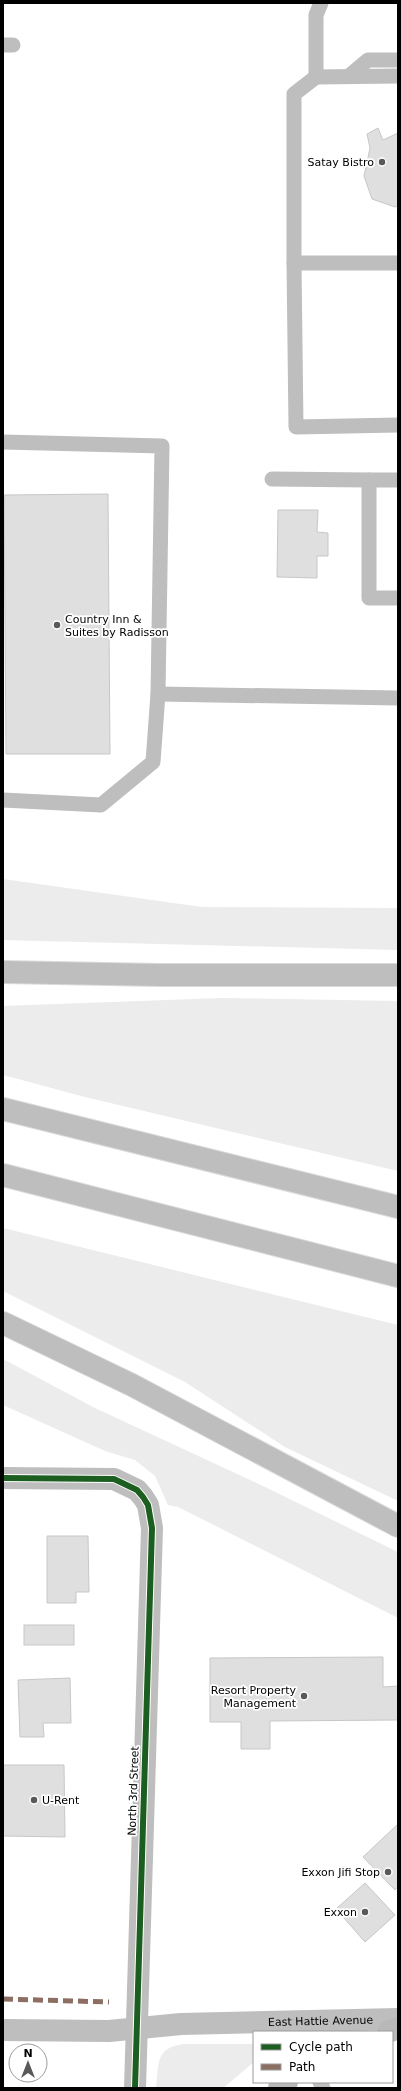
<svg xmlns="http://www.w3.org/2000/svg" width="401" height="2091" viewBox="0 0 401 2091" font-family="'DejaVu Sans',sans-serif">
  <rect width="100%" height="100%" fill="#fff"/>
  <g fill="#ececec">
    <path d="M3,879L202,907L398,908V950L3,940Z"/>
    <path d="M221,998L398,1001V1171L85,1097L3,1075V1006Z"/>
    <path d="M3,1228L398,1325V1501L285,1447L185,1382L3,1291Z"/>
    <path d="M3,1359L95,1408L263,1486L398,1552V1618L178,1507L168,1505L155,1476L135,1460L105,1451L3,1405Z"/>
    <path d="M183,2044H254V2062L223,2088H156C159,2064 155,2048 183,2044Z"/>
  </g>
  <g fill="#dfdfdf" stroke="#c7c7c7">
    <path d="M378,128L383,140L398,133V206L395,207L372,199L364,176L370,148L367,134Z"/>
    <path d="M108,494L110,754H6L4,495Z"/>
    <path d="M278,510H318L317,532L328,533V556H317V578L277,577Z"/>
    <path d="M47,1536H88L89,1592H76V1603H47Z"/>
    <rect x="24" y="1625" width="50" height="20"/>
    <path d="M383,1657V1687L398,1686V1720L270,1721V1749H241V1722H210V1658Z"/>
    <path d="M70,1678L71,1723H43L44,1737H20L18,1680Z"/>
    <path d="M3,1765H64L65,1837L3,1836Z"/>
    <path d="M398,1824V1887L395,1890L363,1857Z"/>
    <path d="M365,1883L395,1915L365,1942L336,1909Z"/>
  </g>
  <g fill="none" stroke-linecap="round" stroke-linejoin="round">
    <g stroke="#dbdbdb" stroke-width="24">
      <g id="highway">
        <path d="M3,972L159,975H398"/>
        <path d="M3,1109L398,1207"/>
        <path d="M3,1175L398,1276"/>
        <path d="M3,1323L132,1385L398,1526"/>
      </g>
    </g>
    <g stroke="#bebebe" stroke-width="15">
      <path d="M321,3L316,15V77L398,76"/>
      <path d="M3,45H13"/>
      <path d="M349,76L368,60H398"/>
      <path d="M316,77L294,94V263H398"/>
      <path d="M294,263L296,427L398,425"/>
      <path d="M3,442L162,446L158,694L153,762L101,805L3,800"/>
      <path d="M272,479L369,480"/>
      <path d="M398,480H369V598H398"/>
      <path d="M158,694L398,698"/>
      <path d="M320,2082L323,2088"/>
    </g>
    <g stroke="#bebebe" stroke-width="22">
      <path d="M3,1478L114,1479L137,1490L143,1497L148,1505L152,1528L135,2088"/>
      <path id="s1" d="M3,2030L109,2031L181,2024L398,2019"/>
    </g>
    <g stroke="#b8b8b8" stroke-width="22">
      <path d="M388,2032L398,2028"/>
      <path d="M279,2088L287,2082"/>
    </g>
    <use href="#highway" stroke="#bebebe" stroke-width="22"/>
    <path stroke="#8d6e63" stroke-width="5" stroke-dasharray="10 5" stroke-linecap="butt" d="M3,1999L109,2002"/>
    <g stroke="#fff" stroke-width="8">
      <path id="cycleway" d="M3,1478L114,1479L137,1490L143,1497L148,1505L152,1528L135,2088"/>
    </g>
    <use href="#cycleway" stroke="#1b5e20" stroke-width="6"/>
  </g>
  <g fill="#595959" stroke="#fff" stroke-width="1.5">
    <circle cx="382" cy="162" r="4"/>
    <circle cx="57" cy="625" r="4"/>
    <circle cx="304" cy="1696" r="4"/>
    <circle cx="34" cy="1800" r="4"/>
    <circle cx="388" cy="1872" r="4"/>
    <circle cx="365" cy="1912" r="4"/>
  </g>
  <g text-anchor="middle" stroke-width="3.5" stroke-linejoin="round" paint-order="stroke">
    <g font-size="11" fill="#000" stroke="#fff" text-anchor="end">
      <text x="374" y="166">Satay Bistro</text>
      <text x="65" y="623" text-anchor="start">Country Inn &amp;<tspan x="65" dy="13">Suites by Radisson</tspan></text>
      <text x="296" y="1694">Resort Property<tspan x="296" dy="13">Management</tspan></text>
      <text x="42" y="1804" text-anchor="start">U-Rent</text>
      <text x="380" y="1876">Exxon Jifi Stop</text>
      <text x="357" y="1916">Exxon</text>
    </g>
    <g font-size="11" fill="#000" stroke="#fff">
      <text transform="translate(133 1791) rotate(-88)" y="4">North 3rd Street</text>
      <text dy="4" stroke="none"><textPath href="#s1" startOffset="318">East Hattie Avenue</textPath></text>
    </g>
  </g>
  <rect width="401" height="2091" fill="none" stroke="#000000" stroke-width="8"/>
  <rect x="253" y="2031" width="140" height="52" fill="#ffffff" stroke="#999999"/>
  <rect x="261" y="2044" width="20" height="6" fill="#1b5e20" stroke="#999999"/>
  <text x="289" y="2051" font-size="12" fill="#000000">Cycle path</text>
  <rect x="261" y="2064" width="20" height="6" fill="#8d6e63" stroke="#999999"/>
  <text x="289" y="2071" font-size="12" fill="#000000">Path</text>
  <g transform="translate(28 2063)"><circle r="19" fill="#ffffff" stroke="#999999"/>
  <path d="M0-3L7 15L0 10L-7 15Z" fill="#595959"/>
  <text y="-6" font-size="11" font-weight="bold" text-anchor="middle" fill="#000000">N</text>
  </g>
</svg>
